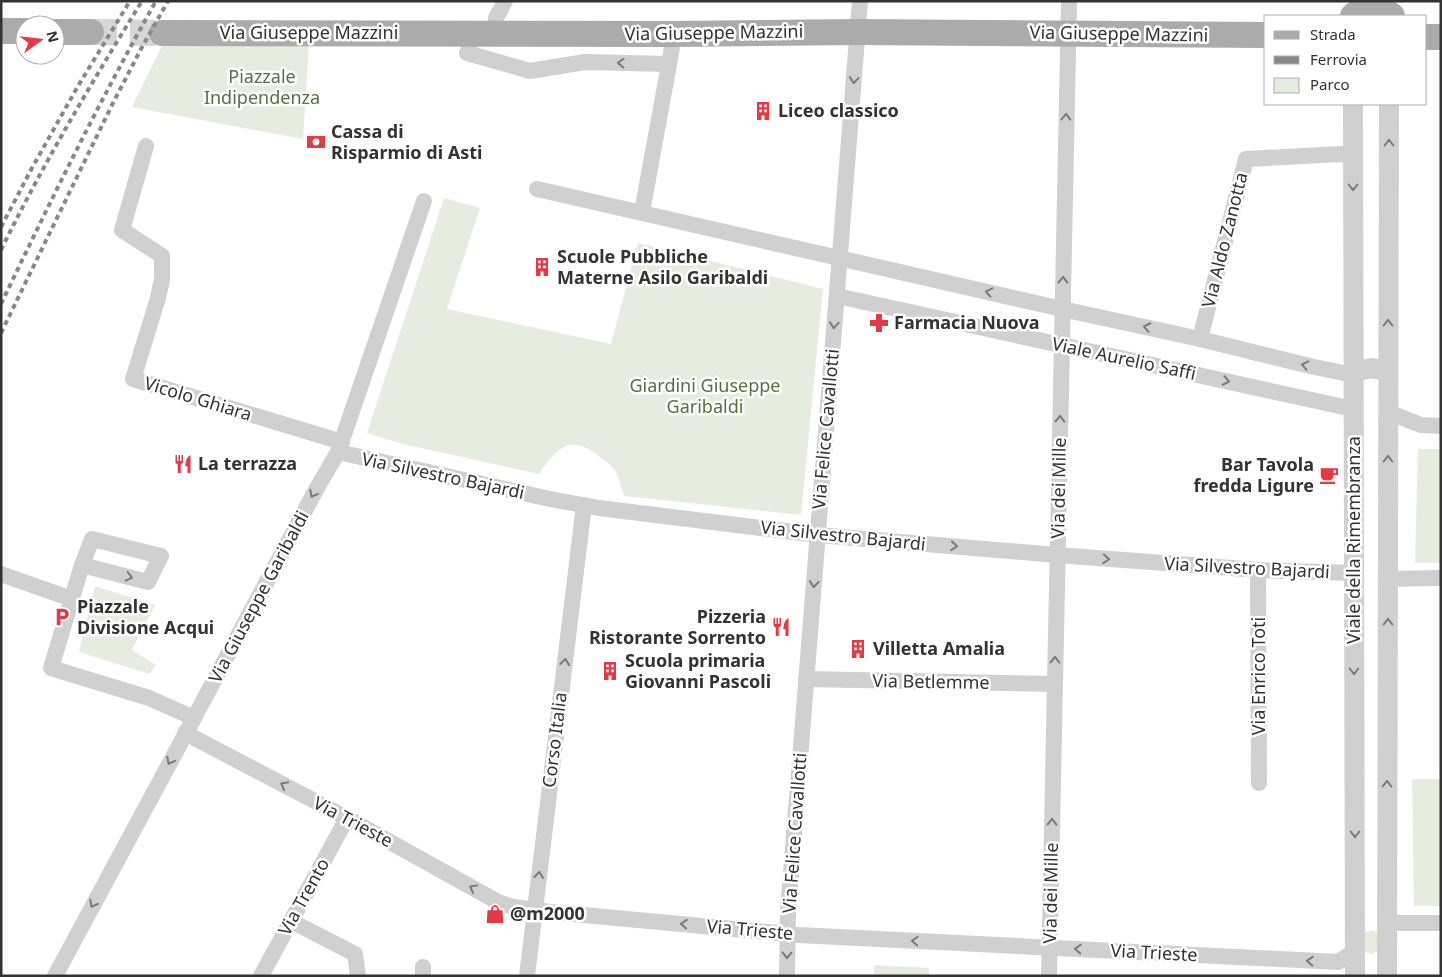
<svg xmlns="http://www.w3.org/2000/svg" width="1442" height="977" viewBox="0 0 1442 977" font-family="'Noto Sans',sans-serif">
  <rect width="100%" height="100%" fill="#fff"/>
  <g fill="#e6ecdf">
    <path d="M165,40L309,45L303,139L132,107Z"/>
    <path d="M444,198L480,208L447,309L611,344L638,243L823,289L801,515L625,496C621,489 620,480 617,474C613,466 604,460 597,455C570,433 555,450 539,474L403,444L367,433Z"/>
    <path d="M1418,449H1441V563H1415Z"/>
    <path d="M95,586L155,605L132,650L156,665L149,674L79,652Z"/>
    <path d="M1412,779H1441V906H1414Z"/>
    <path d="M1372,930L1379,933L1380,950L1372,954L1364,952L1365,932Z"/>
    <path d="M874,965L929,968V976H874Z"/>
  </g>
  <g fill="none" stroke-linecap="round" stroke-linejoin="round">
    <path stroke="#d6d6d6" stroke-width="26" stroke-dasharray="26 13" stroke-linecap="butt" d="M91,32L162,33"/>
    <g stroke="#d0d0d0" stroke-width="16">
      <path d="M475,34L467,53L530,71L585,62L669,64"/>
      <path d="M495,34L496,18L505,1"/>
      <path d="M146,146L122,230L162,256V279L158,298L133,379L342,442"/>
      <path d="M537,189L1062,309L1200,339L1310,366L1353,375"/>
      <path d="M642,212L672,48"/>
      <path d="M837,296L1353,409"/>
      <path d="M1200,339L1246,159L1341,154L1353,156"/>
      <path d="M1388,412L1421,425L1441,426"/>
      <path d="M338,452L550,499L599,508L818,535L1057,555L1258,570L1354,573"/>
      <path d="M82,565L148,582L161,556L92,539L82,565L51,668L149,698L194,718"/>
      <path d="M1258,570L1259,783"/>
      <path d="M1,574L72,599"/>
      <path d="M1388,579L1441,578"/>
      <path d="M806,679L1055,684"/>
      <path d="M185,733L347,818L498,902L513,907L551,912L798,935L1338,962L1355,951"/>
      <path d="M291,921L355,954L358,976"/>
      <path d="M1386,923H1441"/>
      <path d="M55,976L194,718L317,488L338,452L424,201"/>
      <path d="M261,976L347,818"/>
      <path d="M423,976V967"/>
      <path d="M527,976L584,505"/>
      <path d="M787,976L788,911L860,1"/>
      <path d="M1049,976L1069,1"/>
    </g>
    <g stroke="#d0d0d0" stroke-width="20">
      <path d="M1353,104L1355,976"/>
      <path d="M1353,372L1372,368L1388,372"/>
      <path d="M1387,976L1389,104"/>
    </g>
    <g stroke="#ababab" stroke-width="26">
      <path d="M1353,16C1364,5 1380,6 1392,16"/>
      <path d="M1,31H25"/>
      <path d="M55,32H91"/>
      <path d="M162,33L671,34L858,32L1266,35"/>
      <path d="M1426,37H1441"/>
    </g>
    <g stroke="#888" stroke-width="4" stroke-dasharray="5 4" stroke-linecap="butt">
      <path d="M1,227L32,168L78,86L130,1"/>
      <path d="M1,250C43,164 92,82 142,1"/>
      <path d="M1,304C50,202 100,100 156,1"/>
      <path d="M1,333L112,105L141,49L168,1"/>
    </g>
  </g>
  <defs><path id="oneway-chevron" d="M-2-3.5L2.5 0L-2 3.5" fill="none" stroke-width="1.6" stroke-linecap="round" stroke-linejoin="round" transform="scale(1.25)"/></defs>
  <g stroke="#7a7a7a">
    <use href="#oneway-chevron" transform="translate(621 63) rotate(-178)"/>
    <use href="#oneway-chevron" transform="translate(854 80) rotate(95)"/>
    <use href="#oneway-chevron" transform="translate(1066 117) rotate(-89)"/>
    <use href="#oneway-chevron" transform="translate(1389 143) rotate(-90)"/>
    <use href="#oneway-chevron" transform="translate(1353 187) rotate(90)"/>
    <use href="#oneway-chevron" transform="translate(1063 280) rotate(-89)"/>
    <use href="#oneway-chevron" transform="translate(989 292) rotate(-167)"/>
    <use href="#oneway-chevron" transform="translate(1388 323) rotate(-90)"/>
    <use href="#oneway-chevron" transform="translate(834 325) rotate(95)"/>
    <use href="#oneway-chevron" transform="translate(1147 327) rotate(-168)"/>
    <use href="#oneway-chevron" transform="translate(1305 365) rotate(-167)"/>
    <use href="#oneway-chevron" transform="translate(1226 381) rotate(12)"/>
    <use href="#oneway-chevron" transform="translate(1060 419) rotate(-89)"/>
    <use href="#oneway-chevron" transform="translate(1388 459) rotate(-90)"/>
    <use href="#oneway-chevron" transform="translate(313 494) rotate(118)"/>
    <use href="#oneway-chevron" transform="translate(954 546) rotate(5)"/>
    <use href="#oneway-chevron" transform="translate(1106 559) rotate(4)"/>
    <use href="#oneway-chevron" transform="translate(129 577) rotate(14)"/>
    <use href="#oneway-chevron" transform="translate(814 584) rotate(95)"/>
    <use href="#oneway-chevron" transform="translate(1388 622) rotate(-90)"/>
    <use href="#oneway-chevron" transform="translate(1055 660) rotate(-89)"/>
    <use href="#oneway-chevron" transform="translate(565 662) rotate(-83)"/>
    <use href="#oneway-chevron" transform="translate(1354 671) rotate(90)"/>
    <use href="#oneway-chevron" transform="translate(170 761) rotate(118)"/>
    <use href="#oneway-chevron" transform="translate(1387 784) rotate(-90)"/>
    <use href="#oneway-chevron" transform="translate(284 785) rotate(-152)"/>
    <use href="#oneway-chevron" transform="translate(1052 822) rotate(-89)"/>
    <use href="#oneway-chevron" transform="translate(1355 834) rotate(90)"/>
    <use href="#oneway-chevron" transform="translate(539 875) rotate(-83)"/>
    <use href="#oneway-chevron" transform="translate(473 888) rotate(-151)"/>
    <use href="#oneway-chevron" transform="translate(93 904) rotate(118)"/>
    <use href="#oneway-chevron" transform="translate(684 924) rotate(-175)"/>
    <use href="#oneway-chevron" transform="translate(915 941) rotate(-177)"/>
    <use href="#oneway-chevron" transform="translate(1078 949) rotate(-177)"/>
    <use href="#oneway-chevron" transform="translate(787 955) rotate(91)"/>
    <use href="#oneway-chevron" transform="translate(1310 961) rotate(-177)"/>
  </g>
  <defs>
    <g id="building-bare" transform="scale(1.5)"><path d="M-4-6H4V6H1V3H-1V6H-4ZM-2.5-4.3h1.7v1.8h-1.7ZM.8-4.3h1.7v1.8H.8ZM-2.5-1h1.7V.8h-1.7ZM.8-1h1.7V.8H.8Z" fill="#e63946" stroke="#fff" stroke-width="2.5" paint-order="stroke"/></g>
    <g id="bank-bare" transform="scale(1.5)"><path d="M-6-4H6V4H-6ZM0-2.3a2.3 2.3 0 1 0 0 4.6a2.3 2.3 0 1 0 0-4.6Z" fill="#e63946" stroke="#fff" stroke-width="2.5" paint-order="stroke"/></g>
    <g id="pharmacy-bare" transform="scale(1.5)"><path d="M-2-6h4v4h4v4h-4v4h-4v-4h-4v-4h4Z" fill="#e63946" stroke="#fff" stroke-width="2.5" paint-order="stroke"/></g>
    <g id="restaurant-bare" transform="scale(1.5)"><path d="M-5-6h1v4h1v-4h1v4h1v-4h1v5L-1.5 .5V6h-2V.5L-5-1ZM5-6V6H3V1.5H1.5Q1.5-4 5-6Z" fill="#e63946" stroke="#fff" stroke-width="2.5" paint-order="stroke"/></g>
    <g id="cafe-bare" transform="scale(1.5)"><path d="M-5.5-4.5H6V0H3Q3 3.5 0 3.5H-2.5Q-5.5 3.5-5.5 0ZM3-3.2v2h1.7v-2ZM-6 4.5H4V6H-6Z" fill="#e63946" stroke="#fff" stroke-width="2.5" paint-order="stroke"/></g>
    <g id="parking-bare" transform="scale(1.5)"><path d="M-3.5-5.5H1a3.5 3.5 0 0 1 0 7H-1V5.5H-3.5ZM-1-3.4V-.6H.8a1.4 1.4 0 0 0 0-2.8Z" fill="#e63946" stroke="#fff" stroke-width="2.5" paint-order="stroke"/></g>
    <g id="shop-bare" transform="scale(1.5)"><path d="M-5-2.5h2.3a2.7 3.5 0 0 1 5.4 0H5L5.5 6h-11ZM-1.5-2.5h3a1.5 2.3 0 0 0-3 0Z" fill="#e63946" stroke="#fff" stroke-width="2.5" paint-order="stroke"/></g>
  </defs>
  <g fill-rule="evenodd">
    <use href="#building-bare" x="763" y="111"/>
    <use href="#bank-bare" x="316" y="142"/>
    <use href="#building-bare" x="542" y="267"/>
    <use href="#pharmacy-bare" x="879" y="323"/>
    <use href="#restaurant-bare" x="183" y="464"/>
    <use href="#cafe-bare" x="1329" y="475"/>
    <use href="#parking-bare" x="62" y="617"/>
    <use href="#restaurant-bare" x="781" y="627"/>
    <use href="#building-bare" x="858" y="649"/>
    <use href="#building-bare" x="610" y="671"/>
    <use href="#shop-bare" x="495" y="914"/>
  </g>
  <g text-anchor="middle" stroke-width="5" stroke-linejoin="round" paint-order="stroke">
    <g font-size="18" fill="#333" stroke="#fff">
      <text x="309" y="39">Via Giuseppe Mazzini</text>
      <text transform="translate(714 33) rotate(-1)" y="6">Via Giuseppe Mazzini</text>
      <text transform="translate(1119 34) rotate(1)" y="6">Via Giuseppe Mazzini</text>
      <text transform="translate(1225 240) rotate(-76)" y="6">Via Aldo Zanotta</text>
      <text transform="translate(1124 359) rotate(12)" y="6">Viale Aurelio Saffi</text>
      <text transform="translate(198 399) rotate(17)" y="6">Vicolo Ghiara</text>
      <text transform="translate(826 429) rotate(-85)" y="6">Via Felice Cavallotti</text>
      <text transform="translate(443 476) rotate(12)" y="6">Via Silvestro Bajardi</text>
      <text transform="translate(1059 488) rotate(-89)" y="6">Via dei Mille</text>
      <text transform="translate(843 536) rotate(6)" y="6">Via Silvestro Bajardi</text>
      <text transform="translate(1354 540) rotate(-90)" y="6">Viale della Rimembranza</text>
      <text transform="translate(1247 568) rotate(3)" y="6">Via Silvestro Bajardi</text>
      <text transform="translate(259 597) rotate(-62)" y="6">Via Giuseppe Garibaldi</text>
      <text transform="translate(1259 676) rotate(-90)" y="6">Via Enrico Toti</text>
      <text transform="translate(931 682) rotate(1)" y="6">Via Betlemme</text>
      <text transform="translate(555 740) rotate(-83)" y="6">Corso Italia</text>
      <text transform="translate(353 822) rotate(28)" y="6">Via Trieste</text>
      <text transform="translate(795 833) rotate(-86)" y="6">Via Felice Cavallotti</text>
      <text transform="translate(1051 893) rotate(-89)" y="6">Via dei Mille</text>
      <text transform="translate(304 897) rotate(-61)" y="6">Via Trento</text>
      <text transform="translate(750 930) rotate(5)" y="6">Via Trieste</text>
      <text transform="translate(1154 953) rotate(3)" y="6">Via Trieste</text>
    </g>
    <g font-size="18" fill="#56703f" stroke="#fff">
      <text x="262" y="83">Piazzale<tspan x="262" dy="21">Indipendenza</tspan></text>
      <text x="705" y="392">Giardini Giuseppe<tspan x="705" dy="21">Garibaldi</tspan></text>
    </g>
    <g font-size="18" font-weight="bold" fill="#333" stroke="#fff" text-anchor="start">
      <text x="778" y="117">Liceo classico</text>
      <text x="331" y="138">Cassa di<tspan x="331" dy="21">Risparmio di Asti</tspan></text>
      <text x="557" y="263">Scuole Pubbliche<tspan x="557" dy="21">Materne Asilo Garibaldi</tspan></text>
      <text x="894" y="329">Farmacia Nuova</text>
      <text x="198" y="470">La terrazza</text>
      <text x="1314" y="471" text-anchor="end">Bar Tavola<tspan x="1314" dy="21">fredda Ligure</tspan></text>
      <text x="77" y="613">Piazzale<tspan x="77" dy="21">Divisione Acqui</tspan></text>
      <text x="766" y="623" text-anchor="end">Pizzeria<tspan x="766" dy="21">Ristorante Sorrento</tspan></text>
      <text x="873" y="655">Villetta Amalia</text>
      <text x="625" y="667">Scuola primaria<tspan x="625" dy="21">Giovanni Pascoli</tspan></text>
      <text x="510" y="920">@m2000</text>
    </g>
  </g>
  <rect width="1442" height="977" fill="none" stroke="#333333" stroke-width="5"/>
  <rect x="1264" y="15" width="162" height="90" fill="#ffffff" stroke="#adadad"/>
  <rect x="1274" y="31" width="25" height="8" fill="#ababab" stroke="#adadad"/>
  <text x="1310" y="40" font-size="15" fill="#333333">Strada</text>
  <rect x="1274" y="56" width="25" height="8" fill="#888888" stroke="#adadad"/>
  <text x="1310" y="65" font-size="15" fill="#333333">Ferrovia</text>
  <rect x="1274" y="78" width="25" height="15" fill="#e6ecdf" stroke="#adadad"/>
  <text x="1310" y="90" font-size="15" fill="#333333">Parco</text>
  <g transform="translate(40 40) rotate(75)"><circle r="24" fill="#ffffff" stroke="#adadad"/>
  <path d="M0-4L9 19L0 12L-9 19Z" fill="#e63946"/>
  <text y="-8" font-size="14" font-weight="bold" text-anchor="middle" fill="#333333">N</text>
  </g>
</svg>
